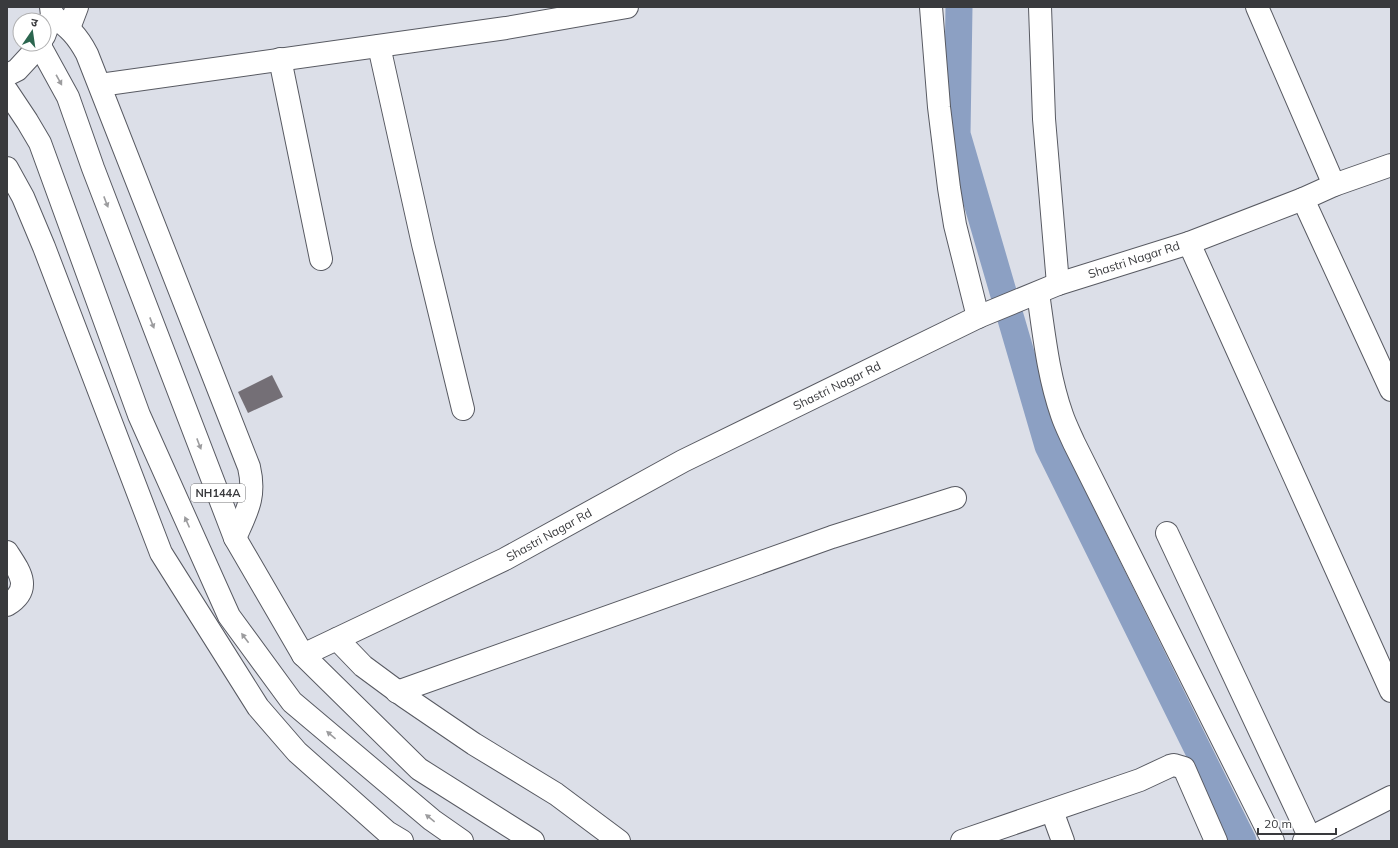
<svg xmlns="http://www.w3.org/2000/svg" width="1398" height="848" viewBox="0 0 1398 848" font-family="Mulish,'Noto Sans Devanagari',sans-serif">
  <rect width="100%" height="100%" fill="#dcdfe8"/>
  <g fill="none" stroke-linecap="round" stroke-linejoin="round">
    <path stroke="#8ca0c3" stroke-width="27" d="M959,7L957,134L1048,446L1243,841"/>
  </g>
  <path fill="#746f76" d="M272,375L283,397L248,413L238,392Z"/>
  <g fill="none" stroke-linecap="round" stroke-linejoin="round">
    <g stroke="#585a62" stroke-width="24">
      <g id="minor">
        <path d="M931,7L939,107L949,188L955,225L978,317"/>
        <path d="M1040,7L1044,119L1058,284"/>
        <path d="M1257,7L1334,185"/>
        <path d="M52,15C69,28 77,35 87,54L249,467C256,497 247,511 235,538"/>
        <path d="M69,28L77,7"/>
        <path d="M379,46L423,244L463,409"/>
        <path d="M280,59L321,259"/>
        <path d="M100,85L506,28L627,7"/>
        <path d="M7,168L23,197L44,247L161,553L258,707L297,752L387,832L402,841"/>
        <path d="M1303,199L1391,390"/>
        <path d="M1189,243L1391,691"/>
        <path d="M1038,293C1044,334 1048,375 1062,415C1065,424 1070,434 1074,443L1273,841"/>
        <path d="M1167,533L1310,838"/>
        <path d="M7,552C20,572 33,589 7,605"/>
        <path d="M337,639L363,666L405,697L474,744L556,794L619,841"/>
        <path d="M303,655L505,559L683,461L978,317L1058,284L1189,243L1303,199L1334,185L1391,165"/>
        <path d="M397,692L832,537L955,498"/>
        <path d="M1052,811L1063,841"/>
        <path d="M962,841L1140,780L1170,766L1174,765L1184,768L1216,841"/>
        <path d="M1304,841L1391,797"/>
      </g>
    </g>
    <g stroke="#585a62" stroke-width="24">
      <g id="highway">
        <path d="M44,36L52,15L51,7"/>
        <path d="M40,46L68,97L93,168L235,538L303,655L419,769L533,841"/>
        <path d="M7,75L17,70L41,44"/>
        <path d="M7,91L27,121L40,143L139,415L229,616L292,702L432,820L462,841"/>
      </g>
    </g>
    <use href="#minor" stroke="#fff" stroke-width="22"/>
    <use href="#highway" stroke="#fff" stroke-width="22"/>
  </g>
  <defs><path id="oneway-solid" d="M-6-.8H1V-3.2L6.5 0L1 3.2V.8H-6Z"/></defs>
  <g fill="#9c9c9e">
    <use href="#oneway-solid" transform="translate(59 80) rotate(61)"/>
    <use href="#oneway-solid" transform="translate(106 202) rotate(69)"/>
    <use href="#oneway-solid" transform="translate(152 323) rotate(69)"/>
    <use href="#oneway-solid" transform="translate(199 444) rotate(69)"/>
    <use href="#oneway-solid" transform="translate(187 522) rotate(-114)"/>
    <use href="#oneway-solid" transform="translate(245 638) rotate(-127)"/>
    <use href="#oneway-solid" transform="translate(331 735) rotate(-140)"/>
    <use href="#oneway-solid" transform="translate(430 818) rotate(-141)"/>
  </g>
  <g text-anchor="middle" stroke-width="4" stroke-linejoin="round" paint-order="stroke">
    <rect fill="#fff" stroke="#747577" stroke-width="1" x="191" y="484" width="54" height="18" rx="3"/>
    <g font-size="11" font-weight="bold" fill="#393a3d">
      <text x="218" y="497">NH144A</text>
    </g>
    <g font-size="12" fill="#393a3d" stroke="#fff">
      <text transform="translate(1134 260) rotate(-18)" y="4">Shastri Nagar Rd</text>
      <text transform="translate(837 386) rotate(-26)" y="4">Shastri Nagar Rd</text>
      <text transform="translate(549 535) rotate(-29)" y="4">Shastri Nagar Rd</text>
    </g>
  </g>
  <rect width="1398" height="848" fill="none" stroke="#393a3d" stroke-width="16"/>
  <g transform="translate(32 32) rotate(13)"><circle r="19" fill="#ffffff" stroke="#b0b0b1"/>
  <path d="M0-3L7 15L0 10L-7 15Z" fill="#2c664f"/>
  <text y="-6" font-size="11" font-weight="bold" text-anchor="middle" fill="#393a3d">उ</text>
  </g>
  <path d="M1258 828v6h78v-6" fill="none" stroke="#393a3d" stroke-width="2"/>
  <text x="1264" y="828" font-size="12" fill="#393a3d" stroke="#ffffff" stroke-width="3" paint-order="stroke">20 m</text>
</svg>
